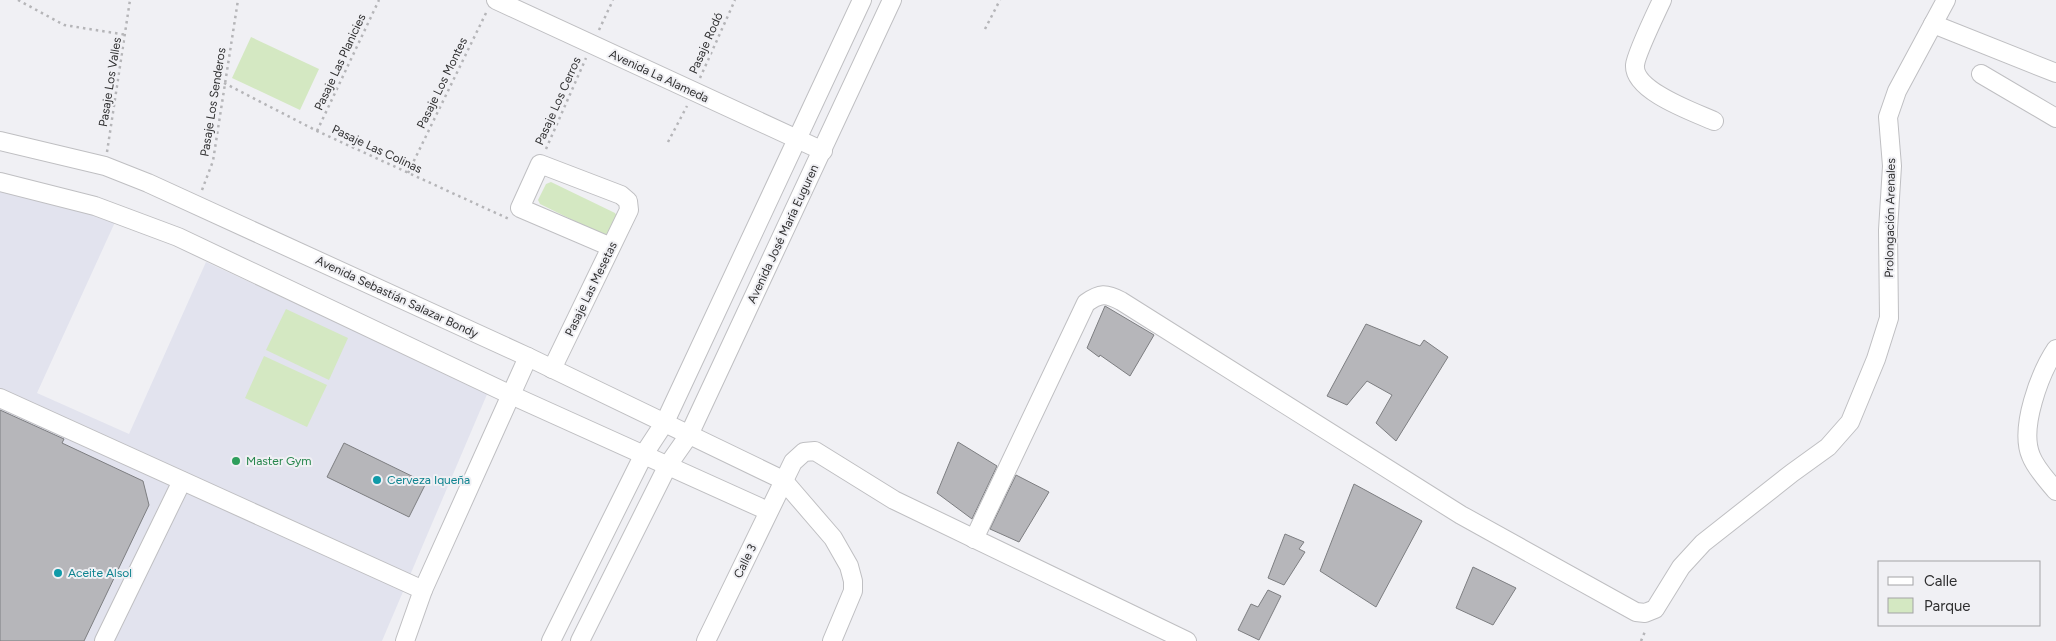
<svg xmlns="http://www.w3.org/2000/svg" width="2056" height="641" viewBox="0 0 2056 641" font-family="Figtree,sans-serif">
  <rect width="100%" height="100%" fill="#f0f0f4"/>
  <path fill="#e2e3ee" d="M0,185L116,220L37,393L129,434L206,262L488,392L382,641H0Z"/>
  <g fill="#d4e8c2">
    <path d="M251,37L319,69L300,110L232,78Z"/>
    <path d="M551,182L615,213L618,218L611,233L603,235L540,204L538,200L546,184Z"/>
    <path d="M286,309L348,338L329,380L266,350Z"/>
    <path d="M264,356L327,385L307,427L245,398Z"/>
  </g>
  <g fill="#b6b6ba" stroke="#7d7e81">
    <path d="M1105,306L1154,335L1130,376L1100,355L1099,357L1087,348Z"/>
    <path d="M1366,324L1420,346L1424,340L1448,357L1396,441L1376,423L1392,395L1367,381L1347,405L1327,396Z"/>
    <path d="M0,410L64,439L62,443L143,481L149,505L84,641H0Z"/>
    <path d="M958,442L997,466L972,519L937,493Z"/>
    <path d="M344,443L426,483L409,517L327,477Z"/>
    <path d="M1016,475L1049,492L1019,542L990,529Z"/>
    <path d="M1354,484L1422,521L1376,607L1320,571Z"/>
    <path d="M1285,534L1304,542L1299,549L1305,552L1284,585L1268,578Z"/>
    <path d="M1473,567L1516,588L1493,625L1456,608Z"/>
    <path d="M1268,590L1281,596L1259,640L1238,630L1251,604L1258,607Z"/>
  </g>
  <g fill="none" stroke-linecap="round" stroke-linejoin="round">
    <g stroke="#bfbfc2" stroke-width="20">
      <g id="minor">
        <path d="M496,0L823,151"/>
        <path d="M1662,0C1656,13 1636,54 1635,65C1633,91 1694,112 1714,121"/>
        <path d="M1933,24L2056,73"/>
        <path d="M1981,74L2056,118"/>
        <path d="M0,141L105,166L148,183L528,357L783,480L833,538L849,566L853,581V591L832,641"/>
        <path d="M0,182L95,206L178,237L511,395L768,511"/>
        <path d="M2056,349C2040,373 2019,428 2031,456C2036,469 2047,480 2056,491"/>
        <path d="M552,369L629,210L628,201L621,195L540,164L520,208L611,247"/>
        <path d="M0,398L423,590"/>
        <path d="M974,539L1086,303C1100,293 1106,293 1121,301L1461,515L1636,612L1645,613L1655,609L1681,567L1703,543L1792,473L1828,447L1850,422L1876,359L1889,318L1888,230L1892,166L1888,117L1897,91L1946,0"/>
        <path d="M104,641L182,481"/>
        <path d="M405,641L423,590L528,357"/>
        <path d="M551,641L644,454L665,422L862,0"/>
        <path d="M580,641L668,465L689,435L892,0"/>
        <path d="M706,641L793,462L804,452L815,451L894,500L1187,641"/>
      </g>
    </g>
    <g stroke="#b5b5b8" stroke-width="2.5" stroke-dasharray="2.5 4" stroke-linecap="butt">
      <path d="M18,0L64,25L127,35"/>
      <path d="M985,29L1000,0"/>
      <path d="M599,30L613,0"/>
      <path d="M700,78L735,0"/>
      <path d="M224,83L317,131L509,219"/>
      <path d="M317,131L379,0"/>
      <path d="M668,142L687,106"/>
      <path d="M546,149L586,58"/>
      <path d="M107,152L130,0"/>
      <path d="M408,173L486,13"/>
      <path d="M202,190L213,161L238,0"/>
      <path d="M1641,641L1646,629"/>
    </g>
    <use href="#minor" stroke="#fff" stroke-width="18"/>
  </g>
  <circle fill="#2e9e5b" stroke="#f0f0f4" stroke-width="2" cx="236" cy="461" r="5"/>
  <g fill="#0f9aa8" stroke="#f0f0f4" stroke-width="2">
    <circle cx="377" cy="480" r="5"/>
    <circle cx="58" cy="573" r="5"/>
  </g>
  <g text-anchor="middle" stroke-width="4" stroke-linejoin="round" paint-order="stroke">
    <g font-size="12" fill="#2f2f30" stroke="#f0f0f4">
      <text transform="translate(706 43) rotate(-66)" y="4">Pasaje Rodó</text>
      <text transform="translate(340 62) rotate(-65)" y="4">Pasaje Las Planicies</text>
      <text transform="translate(659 76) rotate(25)" y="4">Avenida La Alameda</text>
      <text transform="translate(110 82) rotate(-81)" y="4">Pasaje Los Valles</text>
      <text transform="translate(442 83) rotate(-64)" y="4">Pasaje Los Montes</text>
      <text transform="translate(558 101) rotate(-66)" y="4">Pasaje Los Cerros</text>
      <text transform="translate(213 102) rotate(-81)" y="4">Pasaje Los Senderos</text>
      <text transform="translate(377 149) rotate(25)" y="4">Pasaje Las Colinas</text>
      <text transform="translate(1890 218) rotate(-89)" y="4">Prolongación Arenales</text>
      <text transform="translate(783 234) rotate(-65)" y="4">Avenida José María Euguren</text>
      <text transform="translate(591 289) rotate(-64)" y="4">Pasaje Las Mesetas</text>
      <text transform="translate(397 297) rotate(25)" y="4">Avenida Sebastián Salazar Bondy</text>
      <text transform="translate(745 561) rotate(-64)" y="4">Calle 3</text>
    </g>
    <g font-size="12" fill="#27864d" stroke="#f0f0f4" text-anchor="start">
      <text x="246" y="465">Master Gym</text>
    </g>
    <g font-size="12" fill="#0d838f" stroke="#f0f0f4" text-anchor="start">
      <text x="387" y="484">Cerveza Iqueña</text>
      <text x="68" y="577">Aceite Alsol</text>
    </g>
  </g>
  <rect x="1878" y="561" width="162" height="65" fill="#f0f0f4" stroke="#a3a3a6"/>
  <rect x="1888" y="577" width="25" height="8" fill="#ffffff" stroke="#a3a3a6"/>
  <text x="1924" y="586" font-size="15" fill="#2f2f30">Calle</text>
  <rect x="1888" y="598" width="25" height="15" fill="#d4e8c2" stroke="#a3a3a6"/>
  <text x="1924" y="611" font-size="15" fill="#2f2f30">Parque</text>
</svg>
